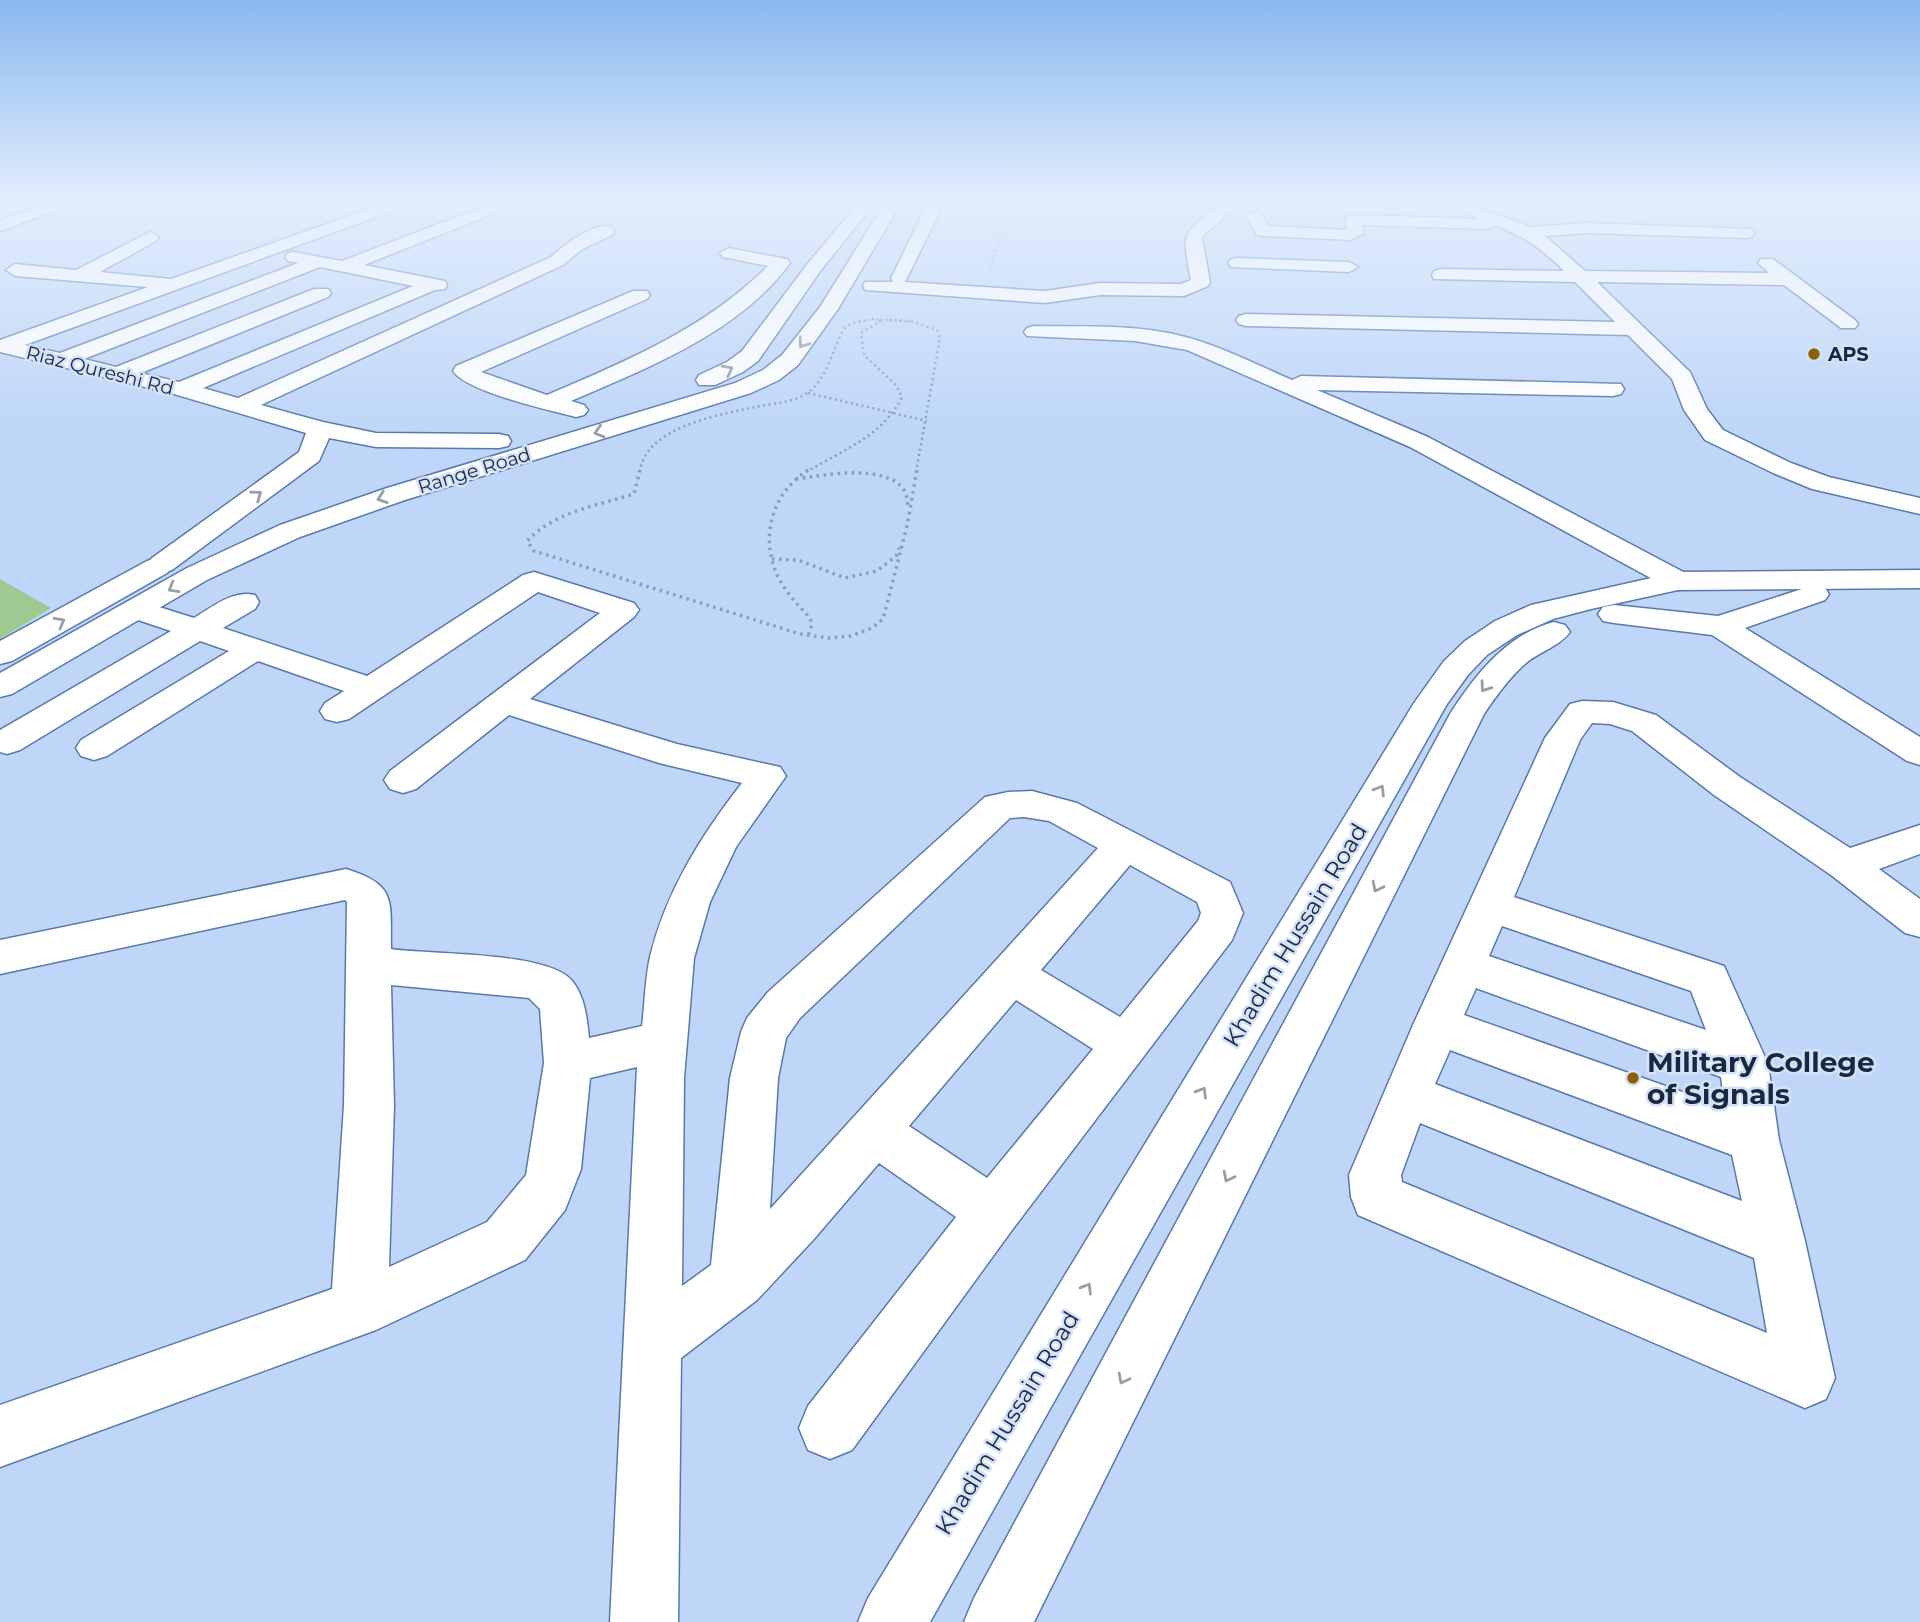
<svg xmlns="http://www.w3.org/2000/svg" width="1920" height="1622" viewBox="0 0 1920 1622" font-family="Montserrat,sans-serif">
  <rect width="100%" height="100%" fill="#bfd6f8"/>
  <path fill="#9eca92" d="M0,579L51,608L0,639Z"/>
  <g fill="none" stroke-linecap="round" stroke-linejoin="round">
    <g stroke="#5879ad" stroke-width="3">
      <g id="minor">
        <path d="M48,203H70L68,206L0,231V220Z"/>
        <path d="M386,203H408L406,206L25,345L60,353L298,263L288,261L285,257L288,253L294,252L342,261L493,203H515L513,206L364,265L445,281L447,285L445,289L435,290L203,388L238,398L551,257C565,245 592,222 612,227L614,231L612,235L581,250L563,265L261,405L323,422L376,433L499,434L508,436L511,441L508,446L499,448L376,447L329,438L319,461L172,570L162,573L152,570L147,564L152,558L299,452L306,433L174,394L0,352V340L148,287L15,276L6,270L15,264L76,270L150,232L159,237L156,241L100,272L171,279ZM320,267L413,286L179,382L141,373L328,297L331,293L328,289H314L116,367L84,359Z"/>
        <path d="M928,203H944L905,282L1045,291L1100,283L1181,284L1191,280C1181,228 1182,236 1222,203H1239L1202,237L1210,282L1208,286L1184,296L1100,295L1045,303L865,290L863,286L865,282H893L891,278Z"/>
        <path d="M1445,203H1467L1530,227L1586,223L1752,229L1754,233L1752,237L1746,238L1586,233L1545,236L1585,271L1769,273L1758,263L1761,259H1773L1855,320L1858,324L1855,328H1841L1784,285L1597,282L1690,372L1707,409L1723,430L1791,463L1829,477L1920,498V514L1812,489L1773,473L1705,440L1684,410L1672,379L1628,335L1246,326L1239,324L1236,320L1239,316L1246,314L1615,322L1575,282L1434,279L1432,275L1434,271L1441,269L1564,271C1543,249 1523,236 1495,225L1487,229L1362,225L1364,233L1351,240L1263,236L1257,235L1246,216L1254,211L1260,213L1268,226L1347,230L1345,221L1347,217L1360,215L1479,219Z"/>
        <path d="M1900,203H1920V212L1902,206Z"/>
        <path d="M729,248L787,259L790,263C739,333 647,368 571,401L584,405L588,410L584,415L576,417C549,410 467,392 453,371L456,366L633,291H647L650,295L647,299L481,372L547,395C627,361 706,328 768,266L723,257L720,253Z"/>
        <path d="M1237,258L1349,262L1358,267L1349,272L1231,267L1228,263L1231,259Z"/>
        <path d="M1034,326C1089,327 1148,323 1202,342C1232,352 1262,367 1292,380L1301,376L1621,384L1624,389L1621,394L1613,396L1317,390L1428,437L1689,575L1693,581L1689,587L1678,590L1667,587L1410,447L1187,350L1135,341L1027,336L1024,332L1027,328Z"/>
        <path d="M534,572L634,603L639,610L634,617L530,699L677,744L780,767L786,776L736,847L710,902L694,958L684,1078L682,1286L711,1265L730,1078L741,1032L747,1018L768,992L985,797L1008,792L1032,791L1077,803L1230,882L1243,913L1232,940L1012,1230L852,1450L830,1459L808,1450L799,1428L808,1406L956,1217L879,1163L814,1239L757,1300L681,1358L678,1622H610L637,1067L590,1078L581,1169L565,1210L525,1260L376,1330L0,1467V1405L332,1289L344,1105L347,902L345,900L0,974V940L346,869C398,885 390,901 391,949C431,955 550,951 573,982C585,998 587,1018 589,1038L642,1026C645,1003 645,979 650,957C666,891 701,836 742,783L659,763L509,715L416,789L403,793L390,789L384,780L390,771L600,613L538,592L349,719L337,722L325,719L320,711L325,703L344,691L258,661L107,756L94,760L81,756L76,748L81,740L229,651L200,641L20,750L7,754L0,752V730L171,631L126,616L122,609L126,602L137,600L194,618C213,607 232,590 255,595L259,602L255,609L223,628L367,676L523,575ZM1024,817L1049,821L1098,848L770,1209L778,1078L786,1038L800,1018L1010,818ZM1130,865L1197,902L1201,913L1198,921L1120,1017L1041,970ZM391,985L529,998L540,1009L544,1063L526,1175L487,1222L389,1267L394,1105ZM1016,1000L1093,1049L987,1178L909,1126Z"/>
        <path d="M1814,585L1825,588L1829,594L1825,600L1745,628L1920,737V765L1907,761L1712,635L1614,623L1603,621L1598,614L1603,607L1614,605L1718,616Z"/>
        <path d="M1582,701L1613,702L1656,715L1740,777L1850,848L1920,825V854L1879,869L1920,899V937L1905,933L1831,875L1714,795L1632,731L1610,724L1592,723L1580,740L1514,897L1724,966L1768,1064L1779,1140L1805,1241L1835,1378L1826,1399L1805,1408L1358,1215L1351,1197L1349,1175L1413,1025L1545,738L1570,704ZM1502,926L1691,991L1706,1030L1489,956ZM1476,988L1721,1077L1725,1107L1464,1015ZM1450,1050L1732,1155L1742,1201L1435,1084ZM1420,1123L1754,1258L1767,1333L1402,1182L1401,1175Z"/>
      </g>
    </g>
    <g stroke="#5879ad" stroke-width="3">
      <g id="major">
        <path d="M859,203H875L821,270L758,361L743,372L715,385H699L696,380L699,375L727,362L742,351L809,262Z"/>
        <path d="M885,203H901L838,309L798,365L779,380L751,393L405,500L300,537L207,580L12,694L0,697V673L187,568L280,525L387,488L735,383L763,370L782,355L820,307Z"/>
        <path d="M157,558L167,561L172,567L167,573L12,661L0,664V641L147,561Z"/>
        <path d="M1920,570V588L1678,590L1591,609L1553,619L1517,635L1487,655L1468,675L1447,704L930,1622H858L868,1598L1414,703L1444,661L1465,641L1495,621L1531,605L1678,572Z"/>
        <path d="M1554,622L1565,625L1570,632C1560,646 1539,652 1526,663C1509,678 1496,696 1484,714L1034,1622H964L974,1598L1450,714C1475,675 1507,634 1554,622Z"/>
      </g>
    </g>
    <g stroke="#899dbb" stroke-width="2" stroke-dasharray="2 2.5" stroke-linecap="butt">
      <path d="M990,269L1010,203"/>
      <path d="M859,322L873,319L913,322"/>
      <path d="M879,322L882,320"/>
    </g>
    <g stroke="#899dbb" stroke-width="2.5" stroke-dasharray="2 3.5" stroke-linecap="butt">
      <path d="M889,320L911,321L937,330L940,338L916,472"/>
      <path d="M808,393L927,421"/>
      <path d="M640,472C645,425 727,413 766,405C779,403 796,401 807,393C828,379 832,348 845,328L852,323L869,320"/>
      <path d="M806,472C840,452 884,435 902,397L896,385L864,355L861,333L882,320"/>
    </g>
    <g stroke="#899dbb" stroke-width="3.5" stroke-dasharray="2.5 4.5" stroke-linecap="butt">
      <path d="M640,470L634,494C596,506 556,511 527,541L534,551L800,634L829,638L851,636L872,628L883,619L907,526L917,470"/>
      <path d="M808,470C769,495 758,544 782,584C790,597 800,607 810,618L812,624L809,634"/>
      <path d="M796,479C823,475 886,463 904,490C907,494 907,501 908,506"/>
      <path d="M772,559L798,560L845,578L877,571L896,556L899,548"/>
    </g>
    <use href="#minor" fill="#fff" fill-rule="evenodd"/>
    <use href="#major" fill="#fff" fill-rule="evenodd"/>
  </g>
  <defs><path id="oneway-chevron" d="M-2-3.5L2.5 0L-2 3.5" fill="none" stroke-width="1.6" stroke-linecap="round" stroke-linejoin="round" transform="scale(1.75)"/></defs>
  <g stroke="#989ea8">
    <use href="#oneway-chevron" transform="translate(803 343) rotate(126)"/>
    <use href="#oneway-chevron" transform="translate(728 370) rotate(-28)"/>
    <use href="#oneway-chevron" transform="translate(599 432) rotate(163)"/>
    <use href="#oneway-chevron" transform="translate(257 495) rotate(-36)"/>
    <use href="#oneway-chevron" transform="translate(382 498) rotate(161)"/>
    <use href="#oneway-chevron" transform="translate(173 588) rotate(150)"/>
    <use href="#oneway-chevron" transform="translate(60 622) rotate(-29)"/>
    <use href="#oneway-chevron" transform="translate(1485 687) rotate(125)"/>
    <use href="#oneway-chevron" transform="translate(1380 790) rotate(-59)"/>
    <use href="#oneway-chevron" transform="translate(1377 887) rotate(117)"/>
    <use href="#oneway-chevron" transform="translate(1202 1092) rotate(-59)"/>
    <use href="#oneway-chevron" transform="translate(1228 1177) rotate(117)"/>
    <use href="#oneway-chevron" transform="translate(1087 1288) rotate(-59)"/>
    <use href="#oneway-chevron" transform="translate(1123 1379) rotate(117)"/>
  </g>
  <linearGradient id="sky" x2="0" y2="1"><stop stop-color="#89b8ee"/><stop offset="0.47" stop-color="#e2edfc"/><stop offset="1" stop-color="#e2edfc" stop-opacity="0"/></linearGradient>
  <rect width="1920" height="430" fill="url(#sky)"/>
  <g fill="#8b6203" stroke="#d3e2fa" stroke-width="2.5">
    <circle cx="1814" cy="354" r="7"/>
    <circle cx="1633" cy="1078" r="7"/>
  </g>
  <g text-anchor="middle" stroke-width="5" stroke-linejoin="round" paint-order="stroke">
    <g font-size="19" font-weight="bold" fill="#1a283e" stroke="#d3e2fa" text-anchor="start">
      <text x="1828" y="361">APS</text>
    </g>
    <g font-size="19" fill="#1a283e" stroke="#d3e2fa">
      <text transform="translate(100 370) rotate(14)" y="7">Riaz Qureshi Rd</text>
      <text transform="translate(474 470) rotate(-17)" y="7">Range Road</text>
    </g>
    <g font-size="23" fill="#1a283e" stroke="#d3e2fa">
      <text transform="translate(1295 935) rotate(-59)" y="8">Khadim Hussain Road</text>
      <text transform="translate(1007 1423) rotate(-59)" y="8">Khadim Hussain Road</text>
    </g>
    <g font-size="28" font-weight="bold" fill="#1a283e" stroke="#d3e2fa" text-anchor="start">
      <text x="1647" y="1072">Military College<tspan x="1647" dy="32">of Signals</tspan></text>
    </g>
  </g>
</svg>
